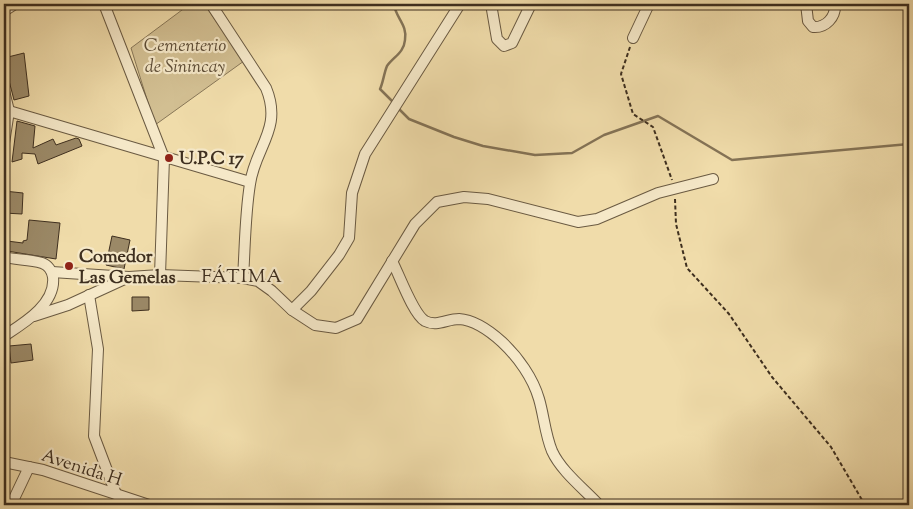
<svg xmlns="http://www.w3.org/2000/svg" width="913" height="509" viewBox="0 0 913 509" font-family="'Sorts Mill Goudy',serif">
  <rect width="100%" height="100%" fill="#f0dcaa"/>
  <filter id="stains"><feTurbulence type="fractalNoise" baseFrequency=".004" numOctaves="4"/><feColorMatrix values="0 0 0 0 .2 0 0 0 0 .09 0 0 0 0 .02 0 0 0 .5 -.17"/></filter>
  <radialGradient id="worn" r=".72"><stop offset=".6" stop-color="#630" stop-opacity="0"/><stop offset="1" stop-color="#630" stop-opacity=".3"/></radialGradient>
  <path fill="#d2bf92" stroke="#887758" d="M190,4H204L244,61L155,125L131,48Z"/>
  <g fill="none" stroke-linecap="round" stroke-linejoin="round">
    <g stroke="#847356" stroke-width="2.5">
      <path d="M394,4C395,17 408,25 405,40C404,53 393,57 387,66C384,73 383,83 380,89L394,103"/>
      <path d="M397,107L409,119L454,137L483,146L535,155L572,153L604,135L658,116L732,160L909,144"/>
    </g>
  </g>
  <g fill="#9b8967" stroke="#3e2f1f">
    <path d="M24,53L29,96L14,100L6,69L4,70V58Z"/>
    <path d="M17,121L35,126L33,148L53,139L56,145L76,138L79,139L82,146L38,164L35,154L22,153V159L12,162Z"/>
    <path d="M4,191L23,193L22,214L4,213Z"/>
    <path d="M29,220L60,223L56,259L7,251V241L23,243V241L27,240Z"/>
    <path d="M112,236L130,240L124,269L106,265Z"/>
    <path d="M132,297H149V310L132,311Z"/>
    <path d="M31,344L33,360L11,363L9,346Z"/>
  </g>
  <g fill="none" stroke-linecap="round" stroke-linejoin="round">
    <g stroke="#6a5a42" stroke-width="12">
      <g id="minor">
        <path d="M104,4L164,158L160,275"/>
        <path d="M211,4L266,88C283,129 255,147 250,184C245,215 245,247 243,278"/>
        <path d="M491,4L497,39L504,46L512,43L531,4"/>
        <path d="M806,4L808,21L813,27C826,28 836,17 835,4"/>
        <path d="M4,11L15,4"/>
        <path d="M633,38L649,4"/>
        <path d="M4,91L9,111L4,143"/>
        <path d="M9,111L250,182"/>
        <path d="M4,257C16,260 30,259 42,263C48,265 52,271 53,277C56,304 24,323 4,336"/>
        <path d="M392,261C399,274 413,314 425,321C437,327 447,319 459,319C474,320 491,332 502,342C518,357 533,378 539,399C544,416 545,434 552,451C561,471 584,489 599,505"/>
        <path d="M52,272L129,277L160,275L243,278L258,281L272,291L292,310L311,291L339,255L349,238L352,193L365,154L460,4"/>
        <path d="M89,295L98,349L94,436L116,494"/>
        <path d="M292,310L315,325L336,328L357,319L415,224L437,202L464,197L488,199L578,222L597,219L658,193L713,179"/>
        <path d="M34,316L68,305L129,277"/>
        <path d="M4,462L43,470L149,505"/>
        <path d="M11,505L29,467"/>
      </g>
    </g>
    <g stroke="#3e2f1f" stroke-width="2" stroke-dasharray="4 2.5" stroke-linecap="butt">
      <path d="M630,47L621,74L633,114L653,127L672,180"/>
      <path d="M675,199L676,224L687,268L729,314L772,377L831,447L865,505"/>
    </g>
    <use href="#minor" stroke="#f5e8c8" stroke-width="10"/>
  </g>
  <g fill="#8f2418" stroke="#f5e8c8" stroke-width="2">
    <circle cx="169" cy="158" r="5"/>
    <circle cx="69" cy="266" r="5"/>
  </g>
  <g text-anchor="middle" stroke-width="4.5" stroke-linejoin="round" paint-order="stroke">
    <g font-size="18" font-style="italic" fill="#5c4c36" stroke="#f5e8c8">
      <text x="185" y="51">Cementerio<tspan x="185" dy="21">de Sinincay</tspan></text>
    </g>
    <g font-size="18" font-weight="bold" fill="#3e2f1f" stroke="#f5e8c8" text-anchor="start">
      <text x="179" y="164">U.P.C 17</text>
      <text x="79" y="262">Comedor<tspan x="79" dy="21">Las Gemelas</tspan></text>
    </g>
    <g font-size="18" fill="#3e2f1f" stroke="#f5e8c8">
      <text transform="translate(82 467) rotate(18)" y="6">Avenida H</text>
    </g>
    <g font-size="19" letter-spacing="1" fill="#3e2f1f" stroke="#f5e8c8">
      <text x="242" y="282">FÁTIMA</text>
    </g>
  </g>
  <rect width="913" height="509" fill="none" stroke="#f0dcaa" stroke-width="20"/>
  <rect x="5" y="5" width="903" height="499" fill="none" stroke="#3e2f1f" stroke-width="2.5"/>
  <rect x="10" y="10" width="893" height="489" fill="none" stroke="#3e2f1f"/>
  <rect width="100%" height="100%" filter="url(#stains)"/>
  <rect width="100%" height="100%" fill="url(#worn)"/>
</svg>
